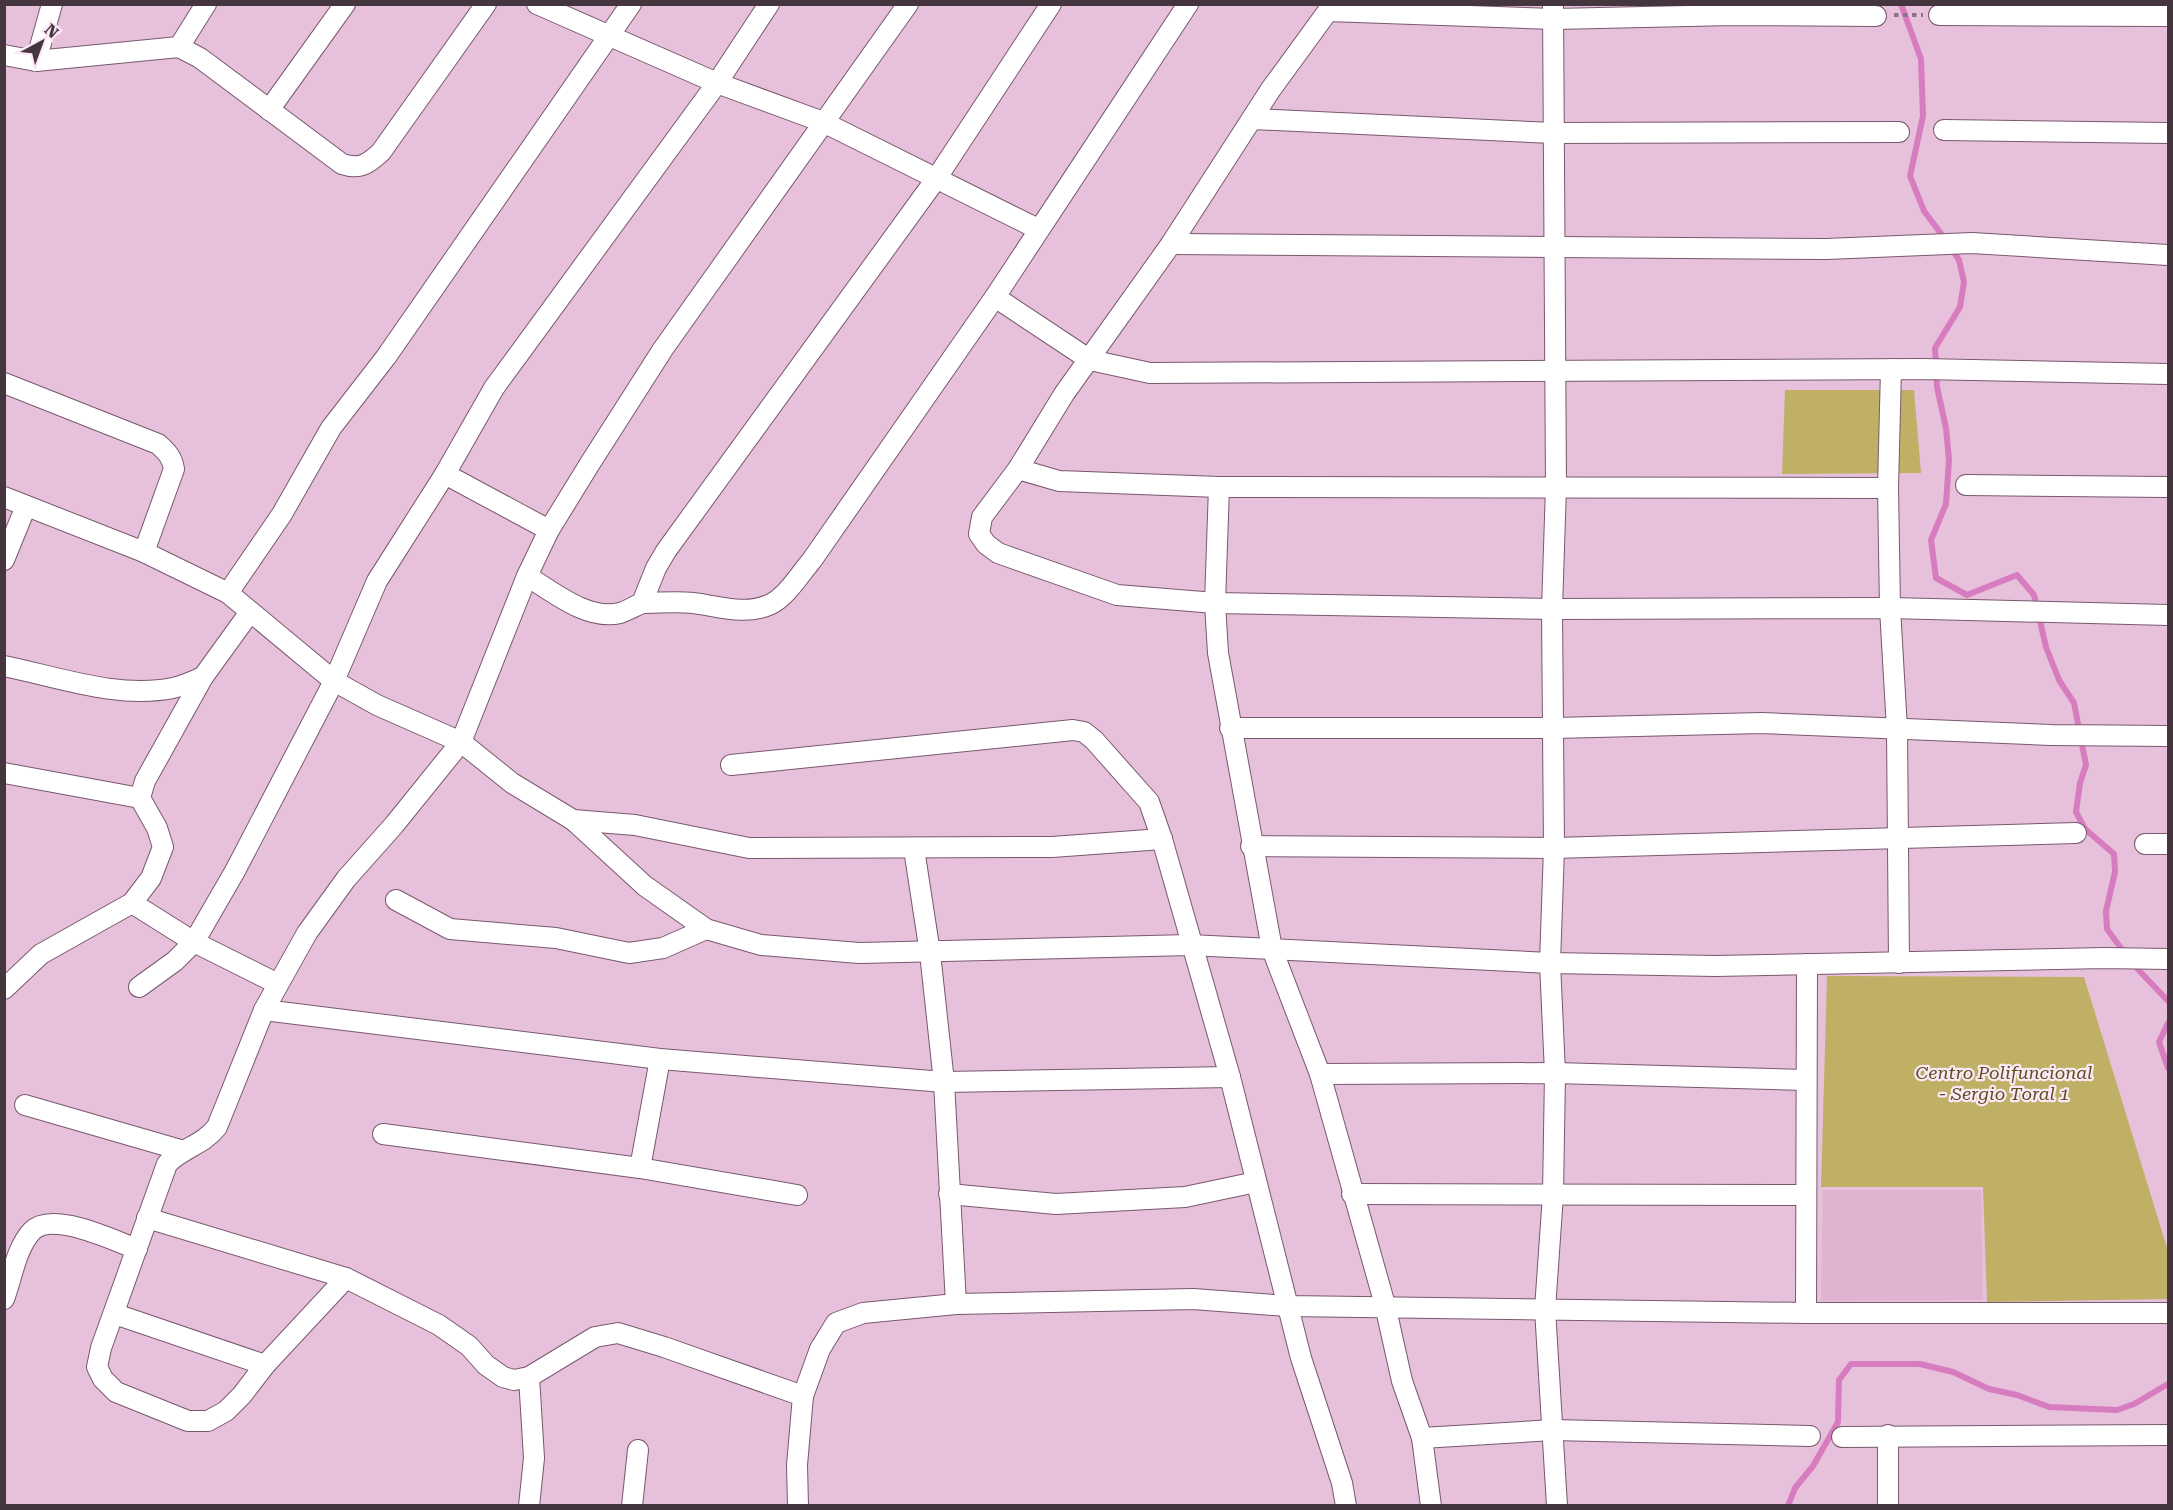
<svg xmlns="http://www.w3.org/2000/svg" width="2173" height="1510" viewBox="0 0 2173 1510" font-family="'Roboto Serif',serif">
  <rect width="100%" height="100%" fill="#e7c1db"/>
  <path fill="#e0b3d1" d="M1823,1190H1981L1983,1300L1821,1301Z"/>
  <g fill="#c0b066">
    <path d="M1785,390H1914L1921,473L1782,474Z"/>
    <path d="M1827,976L2084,977L2168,1251V1299L1987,1302L1983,1187H1821Z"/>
  </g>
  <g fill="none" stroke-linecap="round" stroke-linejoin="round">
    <g stroke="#d77cbe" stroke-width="6">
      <path d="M1901,4L1921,59L1923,116L1910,176L1924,211L1945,239"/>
      <path d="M1951,248L1959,260L1964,282L1960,307L1935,348L1937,387L1946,428L1949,460L1946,504L1931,540L1936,578L1967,595L2017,575L2034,595L2046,647L2059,680L2074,703L2086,765L2080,783L2076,812L2085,829L2114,854L2115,872L2106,911L2107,929L2126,955"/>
      <path d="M2132,963L2168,1001"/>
      <path d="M2168,1023L2159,1042L2168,1068"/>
      <path d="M1788,1506L1795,1488L1813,1466L1838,1422L1839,1380L1851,1364H1920L1953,1372L1989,1389L2017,1395L2049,1407L2117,1410L2134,1404L2168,1384"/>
    </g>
    <g stroke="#79586f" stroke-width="22">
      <g id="minor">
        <path d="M537,4L717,83L823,122L1038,229"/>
        <path d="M1333,4L1271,89L1171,244L1064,394L1018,469L982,517L979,534L986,544L998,553L1117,595L1215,603L1552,609L1890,608L2168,615"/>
        <path d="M1553,4L1556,487L1552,609L1554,848L1550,963L1555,1073L1553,1195L1545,1309L1557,1506"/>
        <path d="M1328,11L1555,19L1732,15L1876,16"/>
        <path d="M1939,15L2168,16"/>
        <path d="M179,47L206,4"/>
        <path d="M4,55L36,61L179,47L200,58L342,164C360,170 368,164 381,152L486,4"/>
        <path d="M36,61L52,4"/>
        <path d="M269,110L345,4"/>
        <path d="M1252,119L1553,133L1899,132"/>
        <path d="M1944,130L2168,133"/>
        <path d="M1171,244L1826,249L1972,243L2168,255"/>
        <path d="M995,297L1090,360L1150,373L1922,369L2168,374"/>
        <path d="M4,383L158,444C167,452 172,457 174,469L144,552L228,593L334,681L377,705L461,742L512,783L573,820L645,886L706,929L761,945L859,953L1190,945L1550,963L1715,966L2105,958L2168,959"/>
        <path d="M1018,469L1059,481L1219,487L1888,488L1890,608L1897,729L1899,963"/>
        <path d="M445,474L549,530"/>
        <path d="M1966,485L2168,487"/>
        <path d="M1219,487L1215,603L1218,653L1272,949L1320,1074L1385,1305L1402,1381L1422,1438L1431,1506"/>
        <path d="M1888,488L1891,369"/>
        <path d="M4,497L144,552"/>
        <path d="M4,560L26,506"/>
        <path d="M527,576C553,592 588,621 620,613C627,611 635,606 642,603L656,568L666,551L936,179L1051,4"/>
        <path d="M228,593L282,514L331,428L386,357L631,4"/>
        <path d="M642,603C659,603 676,601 693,603C718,606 746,616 771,604C787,596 800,574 812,560L995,297L1188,4"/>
        <path d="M4,666C58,677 118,699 173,688C183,686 193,681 203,677"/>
        <path d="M1230,728H1554L1762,723L2051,735L2168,736"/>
        <path d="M731,765L1073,730L1084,732L1094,740L1149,802L1162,839L1230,1077L1301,1358L1342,1483L1346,1506"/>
        <path d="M4,773L140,798"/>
        <path d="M573,820L635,825L749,848L1052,847L1162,839"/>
        <path d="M2145,844H2168"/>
        <path d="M1251,846L1554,848L2076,833"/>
        <path d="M914,849L930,953L944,1082L956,1304"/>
        <path d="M396,900L450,929L556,938L629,953L663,948L706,929"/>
        <path d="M132,903L194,942L278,984"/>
        <path d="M139,987L175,961L194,942L235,871L334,681L377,581L445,474L494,388L717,83L769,4"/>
        <path d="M4,989L41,954L132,903L151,878L163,847L157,828L140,798L145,781L203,677L250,612"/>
        <path d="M264,1010L660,1059L944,1082L1230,1077"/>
        <path d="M1320,1074L1555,1073L1806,1080"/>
        <path d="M25,1105L184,1151"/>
        <path d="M383,1134L640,1168L797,1195"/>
        <path d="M640,1168L660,1059"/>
        <path d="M949,1194L1056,1204L1185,1197L1256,1182"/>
        <path d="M1352,1194L1806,1195"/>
        <path d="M147,1218L346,1278L439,1325L469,1346L486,1365L503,1377L514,1380L529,1377L595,1337L618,1333L664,1347L803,1396"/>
        <path d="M346,1278L265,1365L242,1395L226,1411L208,1421H188L116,1392L103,1379L97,1367L101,1348L167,1164C182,1148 203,1145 217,1127L264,1010L307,933L346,879L394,825L461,742L527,576L549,530L589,465L663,349L908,4"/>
        <path d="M4,1299C12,1278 16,1248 32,1231C52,1210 114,1241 137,1249"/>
        <path d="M1806,1313L1807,964"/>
        <path d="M115,1314L265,1365"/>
        <path d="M529,1377L534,1458L529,1506"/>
        <path d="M1842,1437L2168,1435"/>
        <path d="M1422,1438L1553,1430L1810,1436"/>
        <path d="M632,1506L638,1450"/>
        <path d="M798,1506L797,1465L803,1396L820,1349L836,1323L863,1313L956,1304L1193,1299L1287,1306L1806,1313H2168"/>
        <path d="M1888,1506V1435"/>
      </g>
    </g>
    <path stroke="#8e7486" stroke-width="4" stroke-dasharray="4.5 4.5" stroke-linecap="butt" d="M1894,15H1923"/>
    <use href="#minor" stroke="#fff" stroke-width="20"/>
  </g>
  <g text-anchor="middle" stroke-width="4.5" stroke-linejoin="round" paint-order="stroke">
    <g font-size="18" font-style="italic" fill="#594f1f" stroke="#fce9f5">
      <text x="2004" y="1079">Centro Polifuncional<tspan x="2004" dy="21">- Sergio Toral 1</tspan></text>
    </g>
  </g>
  <rect width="2173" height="1510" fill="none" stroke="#44353f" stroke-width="12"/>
  <g transform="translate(42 42) rotate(41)" stroke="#fce9f5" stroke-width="4.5" paint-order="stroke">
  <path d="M0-4.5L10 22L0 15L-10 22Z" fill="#44353f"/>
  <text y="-9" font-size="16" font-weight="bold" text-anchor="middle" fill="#44353f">N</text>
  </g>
</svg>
